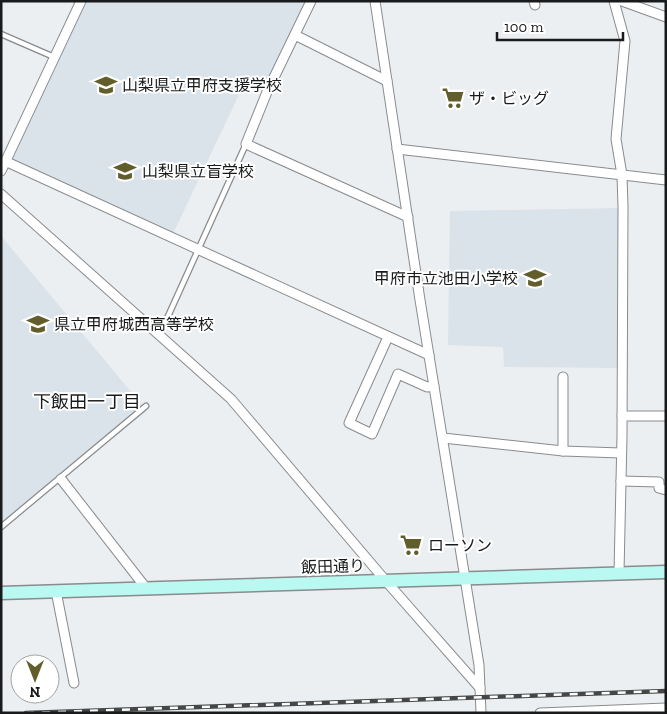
<svg xmlns="http://www.w3.org/2000/svg" width="667" height="714" viewBox="0 0 667 714" font-family="'Zilla Slab','Noto Sans JP',serif">
  <rect width="100%" height="100%" fill="#eceff1"/>
  <g fill="#dae2ea">
    <path d="M81,1H311L267,92L245,82L171,238L7,162Z"/>
    <path d="M620,208L621,368L504,367L503,347L448,345L450,211Z"/>
    <path d="M1,236L147,411L1,525Z"/>
  </g>
  <g fill="none" stroke-linecap="round" stroke-linejoin="round">
    <path stroke="#1dadd7" stroke-width="2.5" d="M665,1L666,2"/>
    <g stroke="#898b8d" stroke-width="7">
      <g id="service">
        <path d="M1,34L54,57"/>
        <path d="M160,334L246,144"/>
        <path d="M1,527L146,406"/>
      </g>
    </g>
    <g stroke="#898b8d" stroke-width="11">
      <g id="minor">
        <path d="M311,1L267,92L246,144L408,217"/>
        <path d="M375,1L420,300L479,665L481,713"/>
        <path d="M534,1L535,5"/>
        <path d="M614,1L625,41L616,139L622,175L623,207L622,436L619,573"/>
        <path d="M622,1L666,17"/>
        <path d="M295,35L387,81"/>
        <path d="M397,149L666,180"/>
        <path d="M7,162L429,355"/>
        <path d="M1,171L81,1"/>
        <path d="M1,194L231,399L385,580L480,688"/>
        <path d="M388,337L349,423L372,434L398,374L427,387L434,386"/>
        <path d="M622,416H666"/>
        <path d="M443,438L563,451L621,453"/>
        <path d="M563,451V377"/>
        <path d="M61,479L146,588"/>
        <path d="M621,481L659,482V488L666,490"/>
        <path d="M56,591L74,683"/>
        <path d="M540,713L666,708"/>
      </g>
    </g>
    <g stroke="#898b8d" stroke-width="15">
      <path id="secondary" d="M1,593L666,572"/>
    </g>
    <use href="#service" stroke="#fff" stroke-width="4.5"/>
    <use href="#minor" stroke="#fff" stroke-width="9"/>
    <use href="#secondary" stroke="#baf9f2" stroke-width="12"/>
    <g stroke="#444647" stroke-width="4.5">
      <path id="rail" d="M26,713L666,691"/>
    </g>
    <use href="#rail" stroke="#fff" stroke-width="2.5" stroke-dasharray="8" stroke-linecap="butt"/>
  </g>
  <defs>
    <g id="school-bare" transform="scale(1.725)"><path d="M0-5L7-2L0 1L-7-2ZM-4 1L0 2.5L4 1V4Q0 6-4 4Z" fill="#625e2b" stroke="#fff" stroke-width="2.5" paint-order="stroke"/></g>
    <g id="supermarket-bare" transform="scale(1.725)"><path d="M-6-5.5h2.5l.6 2H6L4.5 2H-2.5L-4.4-4H-6ZM-1.5 3.2a1.3 1.3 0 1 0 .1 0ZM3 3.2a1.3 1.3 0 1 0 .1 0Z" fill="#625e2b" stroke="#fff" stroke-width="2.5" paint-order="stroke"/></g>
  </defs>
  <g fill-rule="evenodd">
    <use href="#school-bare" x="106" y="85"/>
    <use href="#supermarket-bare" x="453" y="98"/>
    <use href="#school-bare" x="125" y="171"/>
    <use href="#school-bare" x="535" y="278"/>
    <use href="#school-bare" x="38" y="324"/>
    <use href="#supermarket-bare" x="411" y="545"/>
  </g>
  <g text-anchor="middle" stroke-width="4" stroke-linejoin="round" paint-order="stroke">
    <g font-size="16" fill="#191a1b" stroke="#fff" text-anchor="start">
      <text x="122" y="91">山梨県立甲府支援学校</text>
      <text x="469" y="104">ザ・ビッグ</text>
      <text x="142" y="177">山梨県立盲学校</text>
      <text x="518" y="284" text-anchor="end">甲府市立池田小学校</text>
      <text x="54" y="330">県立甲府城西高等学校</text>
      <text x="428" y="551">ローソン</text>
    </g>
    <g font-size="16" fill="#191a1b" stroke="#fff">
      <text transform="translate(333 566) rotate(-2)" y="6">飯田通り</text>
    </g>
    <g font-size="18" fill="#191a1b" stroke="#fff">
      <text x="87" y="408">下飯田一丁目</text>
    </g>
  </g>
  <rect width="667" height="714" fill="none" stroke="#191a1b" stroke-width="5"/>
  <g transform="translate(35 679) rotate(180)"><circle r="24" fill="#ffffff" stroke="#a3a3a4"/>
  <path d="M0-4L9 19L0 12L-9 19Z" fill="#625e2b"/>
  <text y="-8" font-size="14" font-weight="bold" text-anchor="middle" fill="#191a1b">N</text>
  </g>
  <path d="M497 32v8h126v-8" fill="none" stroke="#191a1b" stroke-width="2.5"/>
  <text x="504" y="32" font-size="15" fill="#191a1b" stroke="#ffffff" stroke-width="4" paint-order="stroke">100 m</text>
</svg>
